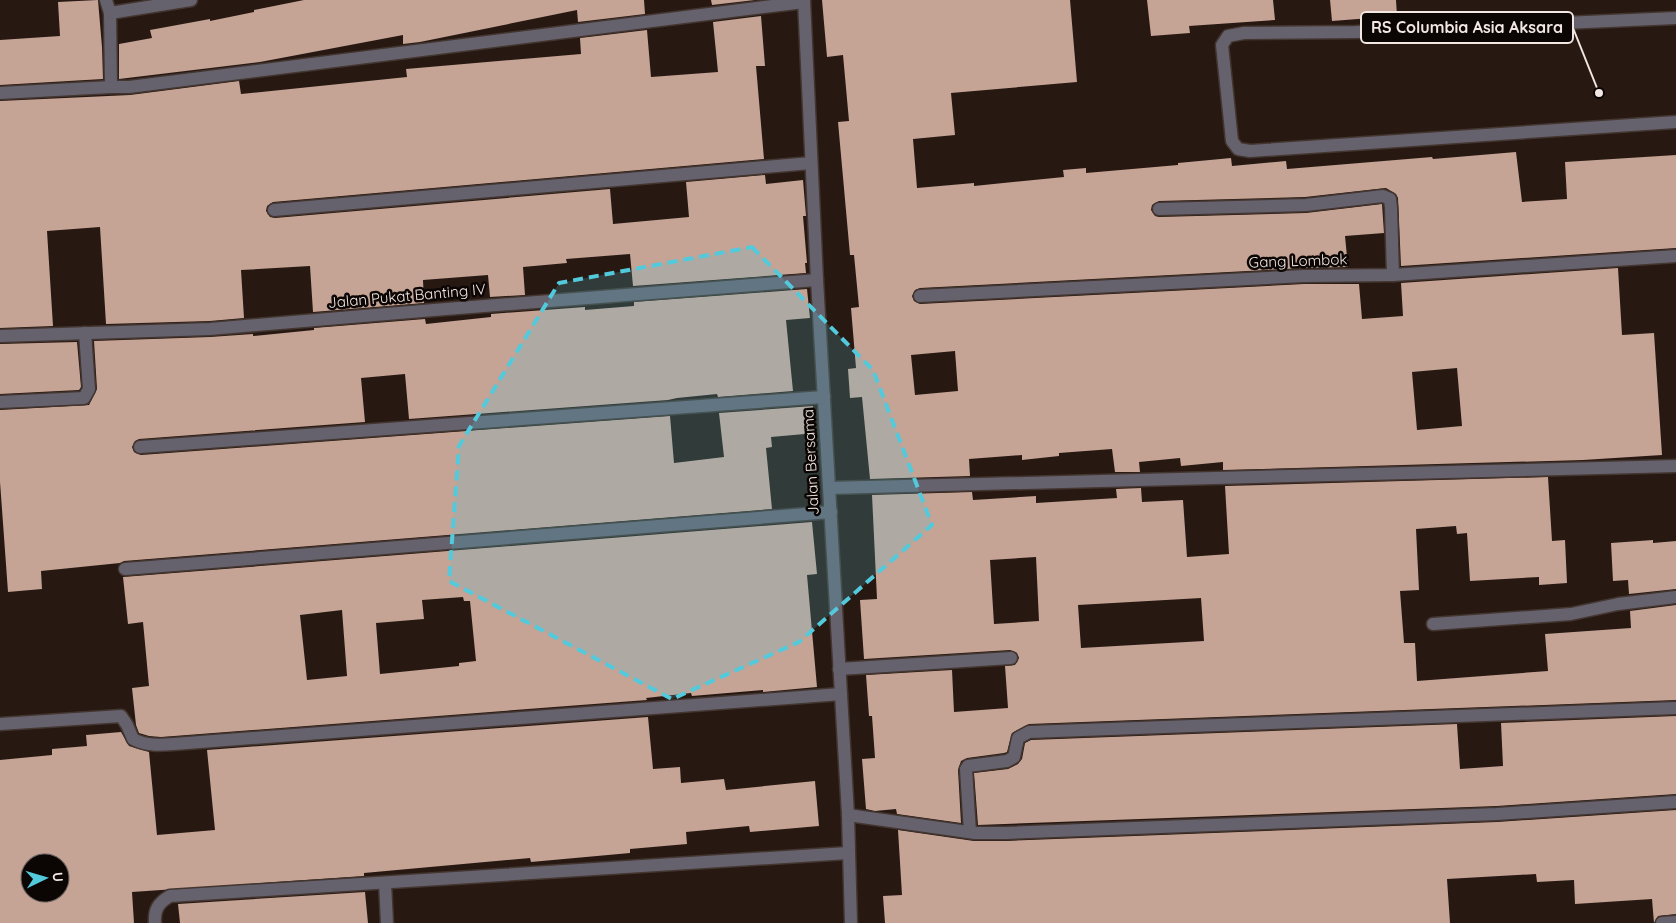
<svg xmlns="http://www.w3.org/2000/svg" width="1676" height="923" viewBox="0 0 1676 923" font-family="Quicksand,sans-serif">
  <rect width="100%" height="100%" fill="#271812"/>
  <g fill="#c5a395" fill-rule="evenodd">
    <path d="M98,0L102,47L103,79L0,85V40L60,36L58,2Z"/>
    <path d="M304,0H644L645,14L578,22L577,10L420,42L403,44V35L260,62L119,79V44L152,38L150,30L210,19V21L254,12V10Z"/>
    <path d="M711,0H755L712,5Z"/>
    <path d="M822,0H1070L1077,82L951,93L955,135L913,139L917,188L974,183V186L1064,177L1063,170L1086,168V173L1178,165V163L1231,158L1232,166L1286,161L1287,169L1432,157L1433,159L1516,152L1522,202L1567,199L1565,162L1676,155V248L1401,266L1398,198L1396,194L1386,188L1305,197L1159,201L1152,205L1151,210L1155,216L1159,217L1306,213L1382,204L1384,233L1345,236L1348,267L1304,268L920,288L915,290L912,296L914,301L920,304L1304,284H1359L1362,319L1403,316L1401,283L1618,268L1622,335L1654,333L1662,455L1583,460L1223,470V462L1181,466L1180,458L1139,462L1140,472H1115L1112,449L1059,453V456L1022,460V455L969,459L970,476L870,479L862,397L850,398L848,369L856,368L851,308L859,307L854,255H850L838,122L849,121L843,55L827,57ZM955,351L958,391L915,395L911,355ZM1457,368L1462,426L1417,430L1412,372Z"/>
    <path d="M1147,0H1273L1275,20L1189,26L1190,33L1151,36Z"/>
    <path d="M1330,0H1396L1397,16L1332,21Z"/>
    <path d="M761,16L765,66H756L764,159L273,202L267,206L266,211L270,217L275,218L610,189L613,224L689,217L686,182L765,175L766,184L803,180L806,216H803L807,263H805L806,273L633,286L630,254L566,259L567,263L523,267L525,295L490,297L488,275L423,280L424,303L313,312L310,266L241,270L244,318L210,321L106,324L100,227L47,231L53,326L0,328V101L130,95L239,81L241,94L407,77L406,69L581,54L580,38L647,30L651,77L718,72L713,22Z"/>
    <path d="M807,289L810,318L786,320L793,391L718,397L717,394L677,398L668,400L409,419L405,374L361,378L365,422L139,439L135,441L132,447L134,452L141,455L670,416L674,463L724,457L719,413L813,406L816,433L771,437L772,447L766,448L772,509L124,561L120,563L41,571L42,589L8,592L0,482V410L89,405L97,389L94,341L210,337L253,334V336L314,330V328L425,319L426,324L491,317V314L585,307V310L634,306V302Z"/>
    <path d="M77,342L81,387L79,390L0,394V344Z"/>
    <path d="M1548,477L1552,541L1565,540L1567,583L1539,585V577L1470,581L1467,533L1457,534L1456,526L1416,529L1419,590L1400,591L1404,643H1415L1417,681L1548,671L1545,634L1631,628L1630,611L1676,605V700L1029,724L1012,733L1007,752L1004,753L967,758L961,761L958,770L961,823L897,814L896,809L875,811L866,809L862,759L875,758L872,716H869L866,675L952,670L954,712L1008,708L1005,666L1015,665L1019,658L1017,653L1010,650L864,659L860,600L877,599L872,495L972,492L973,500L1036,496V503L1117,498L1116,489L1141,488L1142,502L1183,500L1187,557L1229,554L1225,486ZM1036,557L1039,621L994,624L990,560ZM1201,598L1204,641L1081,648L1078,605Z"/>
    <path d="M812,522L817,574L807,575L817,687L763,692V690L692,696L691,693L646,698L647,700L161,737L149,736L139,733L136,725L132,688L149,686L143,622L128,624L123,577ZM463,597L464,601H470L476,661L459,663V666L380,674L376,623L424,619L422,600ZM342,610L347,676L307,680L300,615Z"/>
    <path d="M1653,540V543L1676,541V589L1629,594L1628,580L1613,581L1611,543Z"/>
    <path d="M1676,716V794L1497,806L978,825L974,773L1008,769L1018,764L1022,759L1025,743L1031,740L1457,724L1460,769L1503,766L1501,723Z"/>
    <path d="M648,717L653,769L680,767L681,783L724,779L726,790L815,781L819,826L750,832L749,826L686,832L687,844L630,849V853L531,862L530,858L364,873V876L132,892L134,923H0V760L52,755V749L87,746L86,735L121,732L129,746L149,752L157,835L215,830L207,750ZM30,863H60V893H30Z"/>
    <path d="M1676,810V914L1658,916L1654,923L1652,899L1575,904L1574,880L1537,882L1536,874L1447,879L1450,923H885L883,896L902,895L898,830L974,841H1006L1497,822Z"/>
    <path d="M365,892L368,923H180L178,904Z"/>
  </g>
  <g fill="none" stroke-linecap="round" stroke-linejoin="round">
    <g stroke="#43352f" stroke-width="15">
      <g id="lane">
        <path d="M1676,18L1356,32L1244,33L1228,36L1222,45L1232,141L1238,149L1250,151L1676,122"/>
        <path d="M1433,624L1571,614L1618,604L1676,597"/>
      </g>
    </g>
    <g stroke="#43352f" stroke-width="15">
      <g id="street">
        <path d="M106,0L110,13L111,87H129L804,2"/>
        <path d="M804,0L817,280L848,815L851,923"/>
        <path d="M110,13L191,0"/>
        <path d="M0,93L111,87"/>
        <path d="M1159,209L1306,205L1383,196L1390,199L1391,208L1393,275"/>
        <path d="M274,210L811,163"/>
        <path d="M920,296L1304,276L1393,275L1676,256"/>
        <path d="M0,336L210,329L446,309L817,280"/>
        <path d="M0,402L84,398L89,389L85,333"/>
        <path d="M140,447L824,397"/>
        <path d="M829,488L1676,466"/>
        <path d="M125,569L831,512"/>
        <path d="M839,669L1011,658"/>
        <path d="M0,724L121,716L127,725L133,739C146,746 160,745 174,744L841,694"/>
        <path d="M848,815L975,833H1006L1497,814L1676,802"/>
        <path d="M970,832L966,769L968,766L1007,761L1014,757L1018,738L1029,732L1676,708"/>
        <path d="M385,883L387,923"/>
        <path d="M155,923C154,910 158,903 170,896L848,853"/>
        <path d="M1662,923L1676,922"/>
      </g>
    </g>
    <use href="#lane" stroke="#65616d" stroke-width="12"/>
    <use href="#street" stroke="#65616d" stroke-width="12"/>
  </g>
  <path fill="#53cadc" fill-opacity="0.2" stroke="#53cadc" stroke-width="4" stroke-dasharray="10 6" stroke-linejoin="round" d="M752,247L873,370L932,525L799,642L672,699L449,581L459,446L559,283Z"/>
  <g text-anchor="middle" stroke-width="5" stroke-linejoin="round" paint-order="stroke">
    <g font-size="15" fill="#f2e7e2" stroke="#0b0604">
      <text transform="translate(1298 261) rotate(-2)" y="5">Gang Lombok</text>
      <text transform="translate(407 296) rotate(-5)" y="5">Jalan Pukat Banting IV</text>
      <text transform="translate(811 462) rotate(-93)" y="5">Jalan Bersama</text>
    </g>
  </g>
  <path fill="none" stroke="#f2e7e2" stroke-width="2" d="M1599 93L1573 28"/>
  <circle fill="#f2e7e2" stroke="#0b0604" stroke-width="2" cx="1599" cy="93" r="5"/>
  <rect fill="#0b0604" stroke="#f2e7e2" stroke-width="2" x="1361" y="12" width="212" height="31" rx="5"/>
  <g font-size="16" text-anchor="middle" font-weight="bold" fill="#f2e7e2">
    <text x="1467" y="33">RS Columbia Asia Aksara</text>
  </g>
  <g transform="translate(45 878) rotate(85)"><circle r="24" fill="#0b0604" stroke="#67605d"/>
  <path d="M0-4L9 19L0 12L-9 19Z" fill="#53cadc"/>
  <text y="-8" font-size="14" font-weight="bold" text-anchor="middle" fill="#f2e7e2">U</text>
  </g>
</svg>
